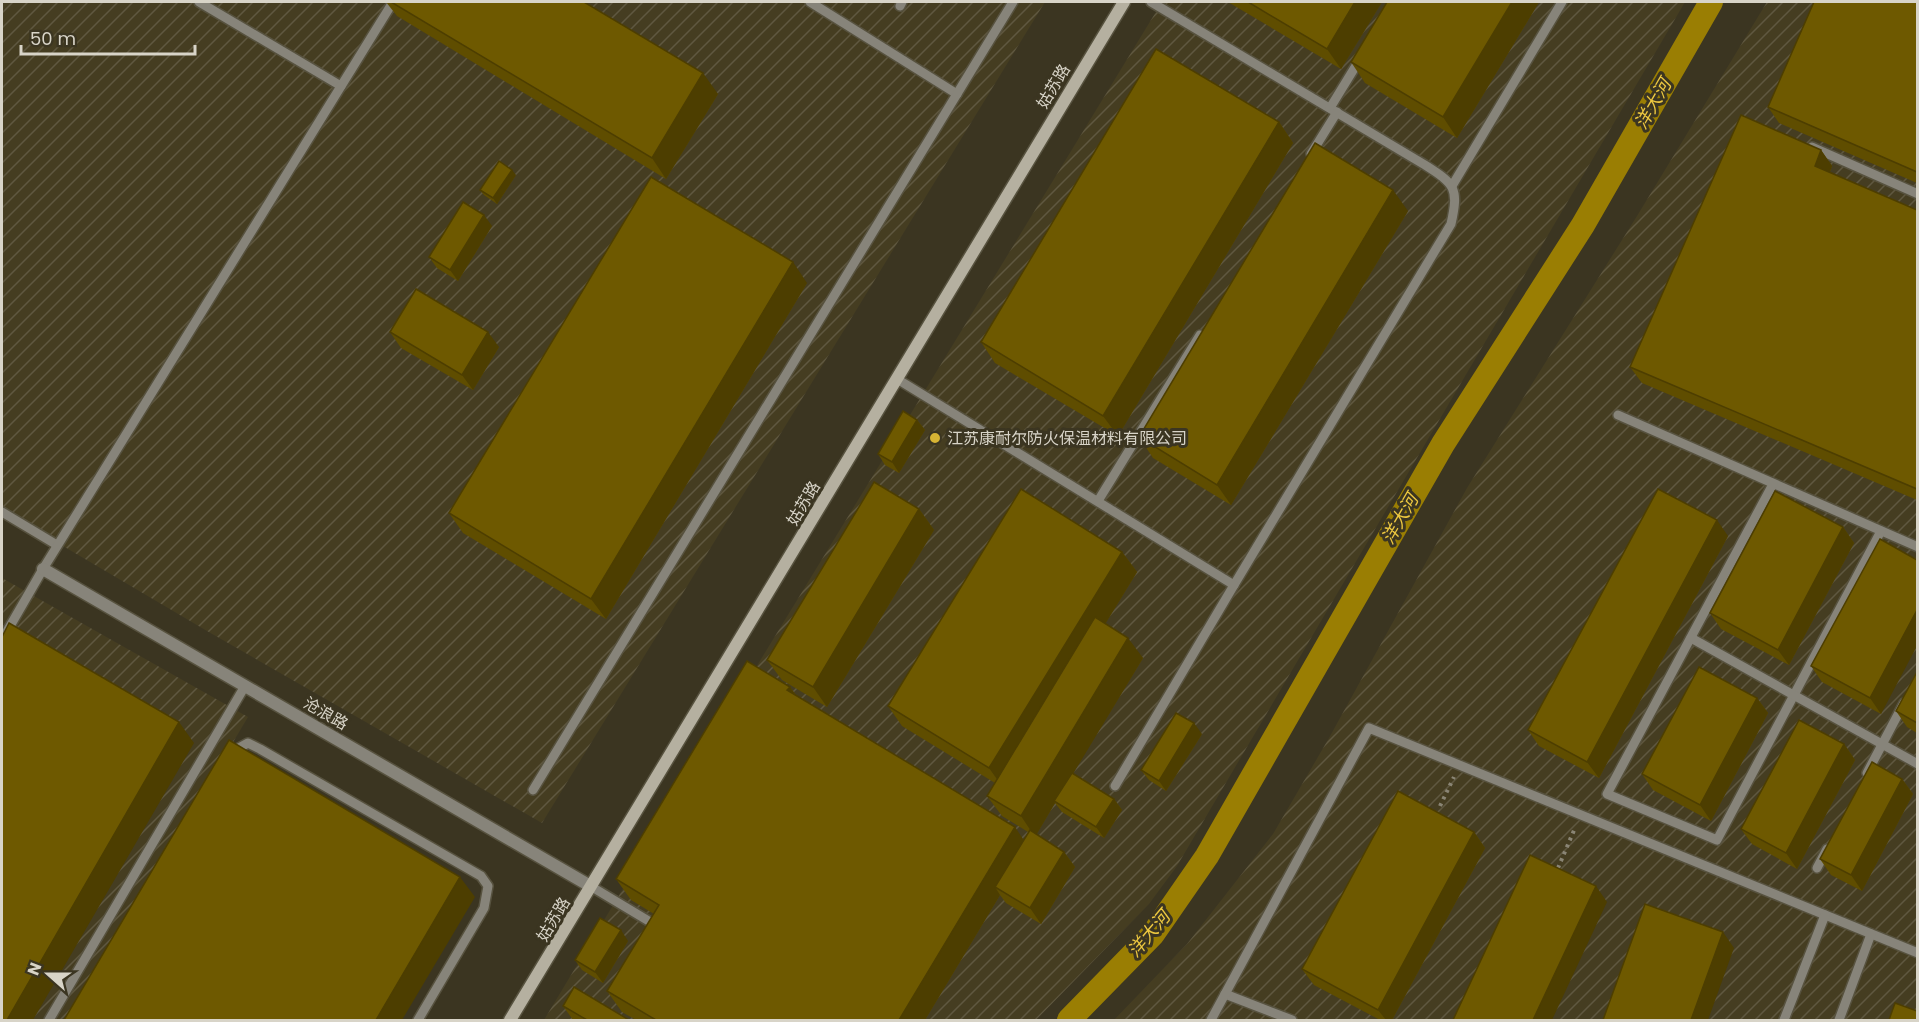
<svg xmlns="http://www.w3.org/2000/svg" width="1919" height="1022" viewBox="0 0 1919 1022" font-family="Poppins,'Noto Sans SC',sans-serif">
  <defs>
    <pattern id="industrial-furrows" width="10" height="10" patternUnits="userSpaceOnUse" patternTransform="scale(1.5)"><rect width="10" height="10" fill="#453d21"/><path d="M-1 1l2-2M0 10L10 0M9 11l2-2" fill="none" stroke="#5f5840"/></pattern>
  </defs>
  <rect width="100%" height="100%" fill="#3b3521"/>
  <g fill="url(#industrial-furrows)">
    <path d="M2,2H1045L542,823L207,631L2,510Z"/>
    <path d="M1162,2H1685L1177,866L1149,904L1036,1020H544L755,669Z"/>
    <path d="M1767,2H1917V1020H1114L1187,944L1273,834L1329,738L1467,488L1637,216Z"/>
    <path d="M2,578L248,717L68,1020H2Z"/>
  </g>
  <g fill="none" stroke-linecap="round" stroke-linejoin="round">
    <path stroke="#9a7e03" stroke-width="24" d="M1069,1020L1153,934L1207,856L1443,444L1583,225L1711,2"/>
    <g stroke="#57523f" stroke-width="12">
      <g id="lane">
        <path d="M199,2L341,86"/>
        <path d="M810,2L957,94"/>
        <path d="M1151,2L1425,165C1455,184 1459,188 1451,224L1234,585"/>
        <path d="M900,6L902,2"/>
        <path d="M1330,108L1360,59"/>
        <path d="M1812,147L1918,194"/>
        <path d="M1311,154L1337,112"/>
        <path d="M1452,186L1562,2"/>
        <path d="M897,379L1234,585L1115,786"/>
        <path d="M1618,415L1918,547"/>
        <path d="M1773,484L1607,794L1717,840L1881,531"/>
        <path d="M1098,501L1200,335"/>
        <path d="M2,512L57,545"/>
        <path d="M1691,638L1918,764"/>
        <path d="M2,640L43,569L393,2"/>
        <path d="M234,755L237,749L248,743L260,749L481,876L488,886L484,908L418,1020"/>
        <path d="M1867,773L1904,703"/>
        <path d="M533,790L1013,2"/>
        <path d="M1817,868L1827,849"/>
        <path d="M592,887L657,926L655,928"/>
        <path d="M1225,994L1292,1020"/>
        <path d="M49,1020L245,686"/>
        <path d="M1211,1020L1369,728L1918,953"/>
        <path d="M1784,1020L1825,915"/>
        <path d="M1839,1020L1871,934"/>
      </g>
    </g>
    <g stroke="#57523f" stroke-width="15">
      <path id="street" d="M43,569L592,887"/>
    </g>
    <g stroke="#57523f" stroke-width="15">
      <path id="secondary" d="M510,1020L1124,2"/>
    </g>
    <g stroke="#8a8575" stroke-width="4" stroke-dasharray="3 4.5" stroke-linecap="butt">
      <path d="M1440,806L1454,777"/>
      <path d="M1558,868L1575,828"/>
    </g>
    <use href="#lane" stroke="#87847a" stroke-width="9"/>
    <use href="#street" stroke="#87847a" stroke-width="12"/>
    <use href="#secondary" stroke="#b5b0a0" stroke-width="12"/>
  </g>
  <g fill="#5f4d00">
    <path d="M386,2H584L718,94L666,179L397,16Z"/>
    <path d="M1228,2H1382L1341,69Z"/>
    <path d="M1387,2H1539L1457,138L1365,83L1351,62Z"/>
    <path d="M1917,2V183L1779,123L1768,107Z"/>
    <path d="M1279,122L1293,143L1118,436L995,363L981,342Z"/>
    <path d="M1821,150L1832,166L1830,172L1917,210V500L1642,383L1630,367Z"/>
    <path d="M516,175L497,204L484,195L480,190Z"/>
    <path d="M1408,211L1231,505L1153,458L1139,437Z"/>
    <path d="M492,226L458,281L437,268L429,257Z"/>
    <path d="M807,283L606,619L463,533L449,513Z"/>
    <path d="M390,332L499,347L473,390L401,348Z"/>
    <path d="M917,420L925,430L899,473L885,465L878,454Z"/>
    <path d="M919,509L934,530L827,707L782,680L767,660Z"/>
    <path d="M1843,527L1854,543L1789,665L1721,629L1710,613Z"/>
    <path d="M1728,536L1599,778L1539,746L1528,730Z"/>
    <path d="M1122,552L1137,572L1105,624L1143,658L1073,773L1114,799L1122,810L1104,838L1062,812L1055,803L1036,835L1064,852L1075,867L1041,924L1006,903L1000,895L925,1020H636L622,1012L607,991L654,914L631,900L616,879L790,687L796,695L1024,840L1028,832L1002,816L987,796L995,783L902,726L888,706Z"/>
    <path d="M1917,560L1881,714L1822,682L1811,666Z"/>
    <path d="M1917,672V733L1907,727L1896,711Z"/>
    <path d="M1757,698L1768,713L1711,821L1653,790L1642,774Z"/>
    <path d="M1202,734L1166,791L1149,780L1141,770Z"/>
    <path d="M1844,744L1855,760L1797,869L1752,844L1741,829Z"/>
    <path d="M1902,779L1913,794L1862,891L1831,875L1820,859Z"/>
    <path d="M1474,832L1485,848L1392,1020H1380L1314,985L1302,969Z"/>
    <path d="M628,941L603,983L582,970L575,960Z"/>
    <path d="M563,1006L629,1020H573Z"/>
  </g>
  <g fill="#4d3e00">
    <path d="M1355,2H1382L1341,69L1327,49Z"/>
    <path d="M1512,2H1539L1457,138L1443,117Z"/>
    <path d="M703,73L718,94L666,179L652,158Z"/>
    <path d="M1279,122L1293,143L1118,436L1103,416Z"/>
    <path d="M1821,150L1832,166L1826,182L1815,166Z"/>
    <path d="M512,170L516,175L497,204L493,198Z"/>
    <path d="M1393,190L1408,211L1231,505L1217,485Z"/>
    <path d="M484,215L492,226L458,281L450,270Z"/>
    <path d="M793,262L807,283L606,619L591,599Z"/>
    <path d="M488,332L499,347L473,390L462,375Z"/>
    <path d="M917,420L925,430L899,473L892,462Z"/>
    <path d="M919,509L934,530L827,707L813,687Z"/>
    <path d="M1717,520L1728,536L1599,778L1587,762Z"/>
    <path d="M1843,527L1854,543L1789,665L1778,650Z"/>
    <path d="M1122,552L1137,572L1004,789L989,768Z"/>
    <path d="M1917,610V646L1881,714L1870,698Z"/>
    <path d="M1128,638L1143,658L1056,802L1054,801L1055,803L1035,837L1021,816Z"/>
    <path d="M790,687L804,707L787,690Z"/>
    <path d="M1757,698L1768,713L1711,821L1700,805Z"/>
    <path d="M179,722L194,743L33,1020H7Z"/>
    <path d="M1194,723L1202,734L1166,791L1159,781Z"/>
    <path d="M1844,744L1855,760L1797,869L1786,853Z"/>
    <path d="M1902,779L1913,794L1862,891L1851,875Z"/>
    <path d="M1114,799L1122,810L1104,838L1096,827Z"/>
    <path d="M1015,827L1029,848L995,887L1000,895L925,1020H899Z"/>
    <path d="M1474,832L1485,848L1392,1020H1386L1378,1010Z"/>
    <path d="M1064,852L1075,867L1041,924L1030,908Z"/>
    <path d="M460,877L475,897L402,1020H376Z"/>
    <path d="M1596,886L1607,902L1552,1020H1533Z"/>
    <path d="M621,930L628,941L603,983L595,972Z"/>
    <path d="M1723,932L1734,948L1708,1020H1691Z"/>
  </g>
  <g fill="#6e5900" stroke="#4d3e00" stroke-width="1.5">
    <path d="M391,2H584L703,73L652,158Z"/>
    <path d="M1248,2H1355L1327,49Z"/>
    <path d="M1387,2H1512L1443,117L1351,62Z"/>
    <path d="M1814,2H1917V172L1768,107Z"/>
    <path d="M1156,49L1279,122L1103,416L981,342Z"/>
    <path d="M1741,115L1821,150L1815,166L1917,210V489L1630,367Z"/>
    <path d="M1315,143L1393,190L1217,485L1139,437Z"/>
    <path d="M499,161L512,170L493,198L480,190Z"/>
    <path d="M651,177L793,262L591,599L449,513Z"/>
    <path d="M463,202L484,215L450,270L429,257Z"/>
    <path d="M416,289L488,332L462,375L390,332Z"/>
    <path d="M903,411L917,420L892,462L878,454Z"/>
    <path d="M874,482L919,509L813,687L767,660Z"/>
    <path d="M1021,489L1122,552L989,768L888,706Z"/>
    <path d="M1658,489L1717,520L1587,762L1528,730Z"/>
    <path d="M1775,491L1843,527L1778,650L1710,613Z"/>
    <path d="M1880,539L1917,560V610L1870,698L1811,666Z"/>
    <path d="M1095,617L1128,638L1021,816L987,796Z"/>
    <path d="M9,623L179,722L7,1020H2V637Z"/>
    <path d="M747,661L790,687L787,690L1015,827L899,1020H656L607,991L659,905L616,879Z"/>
    <path d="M1699,667L1757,698L1700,805L1642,774Z"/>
    <path d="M1917,672V723L1896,711Z"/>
    <path d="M1176,713L1194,723L1159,781L1141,770Z"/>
    <path d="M1799,720L1844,744L1786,853L1741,829Z"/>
    <path d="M229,740L460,877L376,1020H64Z"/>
    <path d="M1872,762L1902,779L1851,875L1820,859Z"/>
    <path d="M1072,773L1114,799L1096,827L1054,801Z"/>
    <path d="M1398,791L1474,832L1378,1010L1302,969Z"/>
    <path d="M1030,830L1064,852L1030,908L995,887Z"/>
    <path d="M1530,855L1596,886L1533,1020H1453Z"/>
    <path d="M1645,904L1723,932L1691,1020H1603Z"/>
    <path d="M600,918L621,930L595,972L575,960Z"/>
    <path d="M574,987L629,1020H587L563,1006Z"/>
    <path d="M1895,1003L1917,1011V1020H1889Z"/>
  </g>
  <circle fill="#d7b434" stroke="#3b3521" stroke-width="2" cx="935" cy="438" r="6"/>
  <g text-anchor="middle" stroke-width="6" stroke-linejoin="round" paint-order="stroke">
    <g font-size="16" fill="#d8d4c8" stroke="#3b3521">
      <text transform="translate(1053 86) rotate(-59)" y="6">姑苏路</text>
      <text transform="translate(803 503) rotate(-59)" y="6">姑苏路</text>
      <text transform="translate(326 713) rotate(30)" y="6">沧浪路</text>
      <text transform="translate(553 919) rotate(-59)" y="6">姑苏路</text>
    </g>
    <g font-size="16" fill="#d8d4c8" stroke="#3b3521" text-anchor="start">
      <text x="947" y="444">江苏康耐尔防火保温材料有限公司</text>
    </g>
    <g font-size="18" font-style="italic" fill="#edc840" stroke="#3b3521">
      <text transform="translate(1653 104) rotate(-60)" y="6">洋大河</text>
      <text transform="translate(1400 519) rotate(-60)" y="6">洋大河</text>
      <text transform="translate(1149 934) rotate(-50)" y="6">洋大河</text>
    </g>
  </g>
  <rect width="1919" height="1022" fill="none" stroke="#d8d4c8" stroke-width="6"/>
  <g transform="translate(48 974) rotate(291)" stroke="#3b3521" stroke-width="4.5" paint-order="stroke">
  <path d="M0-4.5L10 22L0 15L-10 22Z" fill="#d8d4c8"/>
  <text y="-9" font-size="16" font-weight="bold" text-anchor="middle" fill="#d8d4c8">N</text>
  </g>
  <path d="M21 45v9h174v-9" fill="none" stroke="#d8d4c8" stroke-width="3"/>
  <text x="30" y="45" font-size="18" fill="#d8d4c8" stroke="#3b3521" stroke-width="4.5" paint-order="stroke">50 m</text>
</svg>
